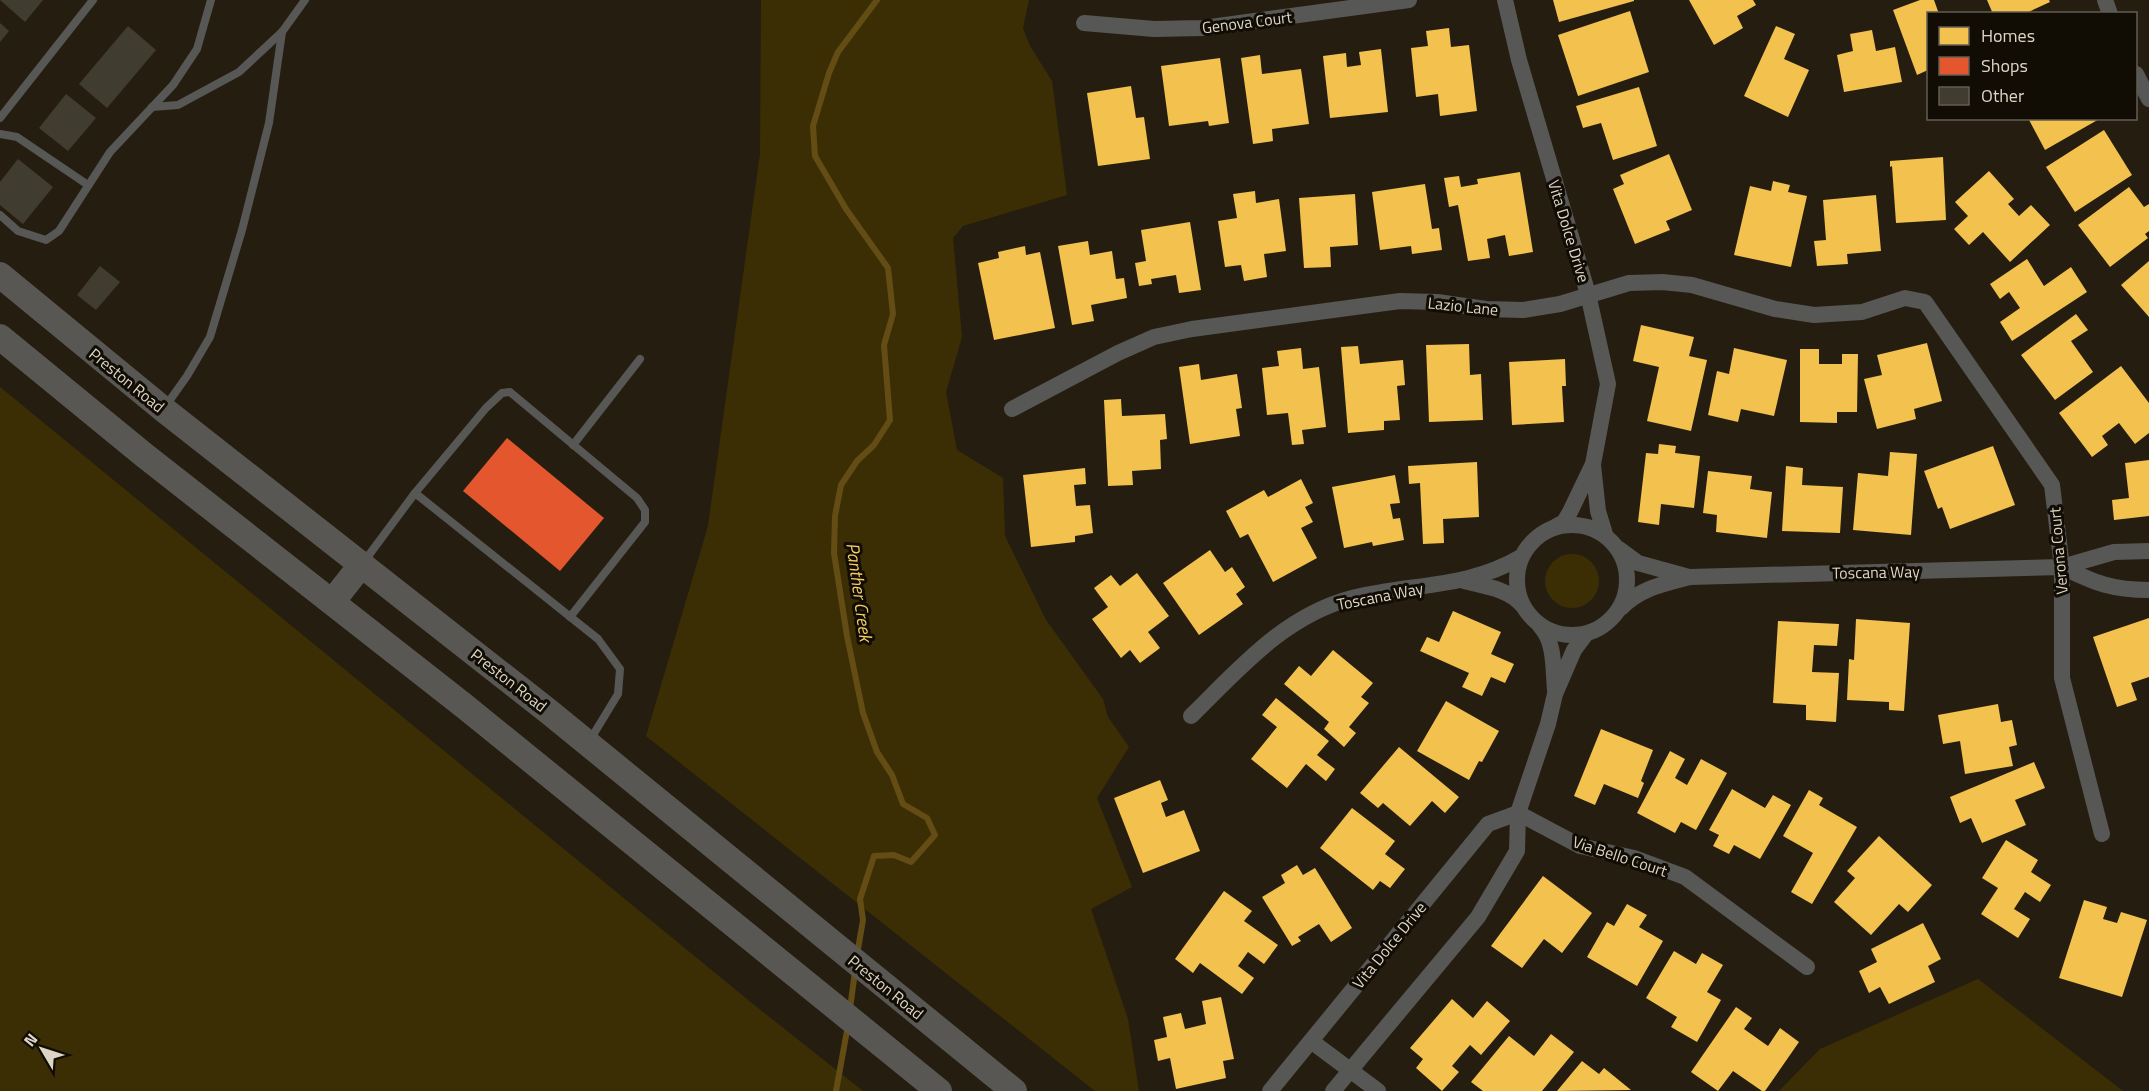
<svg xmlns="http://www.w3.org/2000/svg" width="2149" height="1091" viewBox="0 0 2149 1091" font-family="'Titillium Web',sans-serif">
  <rect width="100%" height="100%" fill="#251e10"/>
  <g fill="#3c2e04">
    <path d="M761,0H1029L1023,28L1030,46L1052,81L1067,195L963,226L953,238L962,337L946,392L957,450L1003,478L1005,536L1046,620L1103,699L1108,717L1129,747L1097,798L1132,887L1091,909L1128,1019L1139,1091H1095L646,736L708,526L760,154Z"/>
    <path d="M0,387L753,1004L863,1091H0Z"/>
    <circle cx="1572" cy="581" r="27"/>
    <path d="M1978,979L2123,1091H1779L1820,1049Z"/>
  </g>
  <g fill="#f2c14e">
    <path d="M1553,0H1634V1L1559,22Z"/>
    <path d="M1689,0H1753L1756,5L1737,16L1743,28L1714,45Z"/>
    <path d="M1920,0H1934L1939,14H1928V70L1917,75L1893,10Z"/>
    <path d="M1987,0H2049L2050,2L2024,14H1993Z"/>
    <path d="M1630,11L1649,72L1578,96L1558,35Z"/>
    <path d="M1776,26L1795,34L1784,59L1809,70L1788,117L1744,96Z"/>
    <path d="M1449,28L1451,47L1469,45L1477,111L1440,116L1438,94L1416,97L1411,48L1428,46L1426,31Z"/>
    <path d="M1872,30L1876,51L1895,47L1902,82L1844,92L1837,55L1853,51L1850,34Z"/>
    <path d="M1381,49L1388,112L1330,118L1323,56L1346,53L1347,67L1361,65L1359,52Z"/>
    <path d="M1260,55L1262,74L1301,69L1309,124L1272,129L1273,141L1253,144L1241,58Z"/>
    <path d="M1220,58L1229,123L1209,126L1208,121L1169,126L1161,66Z"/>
    <path d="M1131,86L1136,118L1144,117L1150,159L1098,166L1087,93Z"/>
    <path d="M1639,87L1657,146L1613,160L1601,123L1583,128L1576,106Z"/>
    <path d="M2028,118H2101L2045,150Z"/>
    <path d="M2104,130L2132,175L2075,212L2046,167Z"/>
    <path d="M1669,154L1692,210L1666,221L1670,230L1635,244L1613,189L1624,184L1620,175Z"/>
    <path d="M1943,157L1946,220L1896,223L1892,166L1890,167V161Z"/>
    <path d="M1989,171L2014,199L2008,204L2019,216L2031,205L2050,225L2010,262L1983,232L1969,245L1954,229L1968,216L1955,202Z"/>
    <path d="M1520,172L1533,252L1509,256L1505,235L1487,239L1490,258L1468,261L1458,205L1449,207L1444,178L1459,176L1461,187L1478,184L1477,179Z"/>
    <path d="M1773,181L1790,185L1788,192L1807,196L1791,267L1734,255L1750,186L1771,191Z"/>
    <path d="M1425,184L1432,229L1439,228L1442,250L1412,254L1411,246L1380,250L1372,192Z"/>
    <path d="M2129,187L2144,207L2149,204V231L2145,234L2148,238L2110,267L2078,225Z"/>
    <path d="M1255,191L1256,203L1279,199L1286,251L1264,254L1267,277L1244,281L1241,265L1225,267L1218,221L1237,218L1233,194Z"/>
    <path d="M1355,194L1358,245L1330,247L1331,267L1304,268L1299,198Z"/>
    <path d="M1876,195L1881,251L1847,254L1848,264L1817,266L1814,241L1826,240L1823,200Z"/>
    <path d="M1190,222L1201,290L1179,293L1176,275L1151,279L1152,284L1139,286L1135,263L1146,261L1141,230Z"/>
    <path d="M1088,241L1090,255L1112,251L1116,279L1124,278L1127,298L1091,305L1094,321L1072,325L1058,246Z"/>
    <path d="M1025,246L1026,255L1040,252L1055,328L994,340L978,263L999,258L998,252Z"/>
    <path d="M2027,259L2044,286L2071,267L2087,292L2012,341L2000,322L2020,308L2009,292L2000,299L1990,284Z"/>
    <path d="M2149,261V317L2121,285Z"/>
    <path d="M2076,314L2088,330L2071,341L2093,372L2055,400L2021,355Z"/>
    <path d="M1641,325L1694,337L1689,356L1707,360L1691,431L1647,421L1659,367L1633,361Z"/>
    <path d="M1927,343L1942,401L1914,409L1916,419L1877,429L1864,379L1882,375L1877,355Z"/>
    <path d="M1469,344L1470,375L1481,374L1483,420L1429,422L1426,345Z"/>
    <path d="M1358,346L1360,364L1403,360L1405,385L1397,386L1400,420L1384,421V430L1348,433L1341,347Z"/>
    <path d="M1301,348L1303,369L1319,367L1326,427L1302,430L1304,444L1292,445L1288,413L1267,415L1262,368L1279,366L1277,351Z"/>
    <path d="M1734,348L1787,360L1774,416L1741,409L1738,422L1708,415L1717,371L1729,374Z"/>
    <path d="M1800,349H1819V364H1842V354H1858L1857,412H1837V423L1800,422Z"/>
    <path d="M1565,359L1566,386H1562L1564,422L1512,425L1509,362Z"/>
    <path d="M1199,364L1201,380L1237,374L1242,408L1236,409L1240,436L1190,444L1179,367Z"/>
    <path d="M2121,366L2149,403V433L2135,444L2119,423L2102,436L2108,445L2092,457L2059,413Z"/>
    <path d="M1121,399L1122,416L1165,414L1167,439L1160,440L1161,469L1132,471L1133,485L1108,486L1104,400Z"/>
    <path d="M1659,444L1676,446L1675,453L1700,456L1694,508L1661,504L1659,525L1638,522L1646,453L1658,454Z"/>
    <path d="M1993,446L2015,505L1950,529L1942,507L1938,509L1924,471Z"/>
    <path d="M1890,452L1917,454L1911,535L1853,530L1858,473L1888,476Z"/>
    <path d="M2149,460V516L2114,520L2112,500L2129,498L2125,463Z"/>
    <path d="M1477,462L1479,517L1443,519L1444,543L1423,544L1420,483L1409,484L1408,466Z"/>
    <path d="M1786,466L1803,468L1802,485L1843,487L1840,533L1782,531Z"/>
    <path d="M1085,468L1086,484L1074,485L1076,506L1090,505L1093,533L1075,536V542L1031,547L1023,475Z"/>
    <path d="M1708,471L1752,476L1750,489L1772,492L1767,538L1716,532L1717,515L1703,513Z"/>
    <path d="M1395,475L1400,503L1390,504L1393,519L1400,518L1404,540L1373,546L1372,542L1344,548L1332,487Z"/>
    <path d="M1301,479L1313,503L1305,507L1313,522L1301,528L1317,558L1273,582L1248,534L1240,538L1226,511L1264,490L1268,497Z"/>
    <path d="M1210,550L1225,572L1232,567L1245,587L1236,594L1243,604L1199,635L1163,583Z"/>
    <path d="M1137,573L1169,616L1148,632L1160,648L1140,663L1130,650L1121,658L1092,619L1108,607L1094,588L1111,575L1120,586Z"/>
    <path d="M1453,611L1501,632L1491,654L1514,664L1505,683L1491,677L1482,696L1462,687L1469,673L1420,651L1427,637L1439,642Z"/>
    <path d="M2149,618V677L2131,683L2137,700L2117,707L2093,637Z"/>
    <path d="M1856,619L1910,623L1904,711L1889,710V702L1847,700L1849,659L1854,660Z"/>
    <path d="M1778,621L1839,624L1837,646L1814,645L1812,672L1839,673L1836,722L1806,720V705L1773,703Z"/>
    <path d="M1333,650L1373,683L1361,697L1369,703L1349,727L1356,733L1344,747L1324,729L1329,722L1284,684L1299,666L1311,676Z"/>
    <path d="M1276,698L1329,741L1317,755L1335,769L1326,781L1306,764L1287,788L1251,759L1277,727L1262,715Z"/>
    <path d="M1446,701L1499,731L1482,762L1479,761L1469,780L1417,751Z"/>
    <path d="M1998,704L2001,722L2012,720L2017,745L2009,747L2013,766L1965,774L1960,741L1943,744L1938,715Z"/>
    <path d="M1601,729L1653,750L1641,781L1644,783L1638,798L1604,784L1595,805L1574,796Z"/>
    <path d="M1399,747L1459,797L1445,813L1432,801L1410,826L1383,803L1378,808L1360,793Z"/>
    <path d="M1670,751L1685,759L1675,778L1687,785L1701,759L1727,773L1696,830L1681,822L1675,833L1637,813Z"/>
    <path d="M2034,762L2045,788L2015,800L2026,825L1982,843L1971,818L1960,823L1950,797Z"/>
    <path d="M1160,780L1168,800L1161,803L1166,817L1184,810L1200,851L1143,873L1114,798Z"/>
    <path d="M1732,789L1765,808L1773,795L1791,805L1760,859L1734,845L1729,854L1713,846L1719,835L1709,830Z"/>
    <path d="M1809,790L1823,798L1819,805L1857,827L1812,904L1791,892L1813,853L1783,836Z"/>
    <path d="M1352,808L1395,841L1385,854L1405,869L1390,888L1380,881L1373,890L1320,848Z"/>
    <path d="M1879,836L1932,885L1908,912L1899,904L1871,935L1834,902L1855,878L1847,871Z"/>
    <path d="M2006,840L2038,860L2031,872L2051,885L2040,902L2025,892L2014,909L2030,919L2018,938L1981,914L1998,888L1982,878Z"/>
    <path d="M1297,865L1303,875L1315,868L1352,928L1331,942L1319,924L1298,937L1301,941L1292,946L1262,897L1285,883L1281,875Z"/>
    <path d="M1543,876L1592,913L1562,953L1544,939L1522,968L1491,946Z"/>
    <path d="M1224,891L1252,911L1244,921L1278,945L1264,964L1248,952L1238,966L1254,978L1242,994L1200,963L1193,973L1175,959Z"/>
    <path d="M2084,900L2107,907L2103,919L2117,923L2121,912L2147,920L2122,997L2059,978Z"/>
    <path d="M1627,904L1647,915L1639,927L1663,941L1637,986L1587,957L1607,922L1614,926Z"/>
    <path d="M1923,923L1941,959L1928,966L1935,982L1889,1004L1880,987L1869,993L1859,971L1877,962L1871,949Z"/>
    <path d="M1674,951L1696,964L1702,953L1723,965L1707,992L1721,1000L1697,1042L1671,1027L1677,1017L1646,998Z"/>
    <path d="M1221,997L1234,1059L1223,1061L1226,1078L1176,1089L1170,1058L1158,1061L1154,1040L1167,1037L1163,1017L1181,1013L1185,1029L1206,1024L1202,1001Z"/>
    <path d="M1452,999L1473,1018L1487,1001L1510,1021L1481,1055L1470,1045L1452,1066L1459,1072L1442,1091L1416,1068L1423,1059L1410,1048Z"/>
    <path d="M1736,1007L1752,1018L1744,1029L1768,1046L1780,1028L1799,1042L1765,1091H1762L1733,1071L1718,1091L1691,1072Z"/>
    <path d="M1551,1034L1574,1052L1542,1091H1483L1471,1082L1509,1036L1534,1056Z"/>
    <path d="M1582,1061L1599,1074L1604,1068L1631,1090L1557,1091Z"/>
  </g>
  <path fill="#e4572e" d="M507,438L604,518L560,571L463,491Z"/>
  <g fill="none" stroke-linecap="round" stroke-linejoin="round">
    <g stroke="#634d14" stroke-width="6">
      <path d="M857,955L863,920L860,899L874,856L894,855L911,862L935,835L927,818L903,804L892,775L877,752L863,713L847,636L834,553L835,516L841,485L857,461L874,445L890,420L884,345L893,314L888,268L846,209L815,156L813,126L829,73L838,52L877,0"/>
      <path d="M850,1009L855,971"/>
      <path d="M836,1091L848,1025"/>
    </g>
  </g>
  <g fill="#413c30">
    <path d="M0,0H43L25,22Z"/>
    <path d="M0,23L9,31L0,42Z"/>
    <path d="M128,26L156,50L107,108L79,84Z"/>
    <path d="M66,94L96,118L68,151L39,128Z"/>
    <path d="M18,159L53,187L23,224L0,205V182Z"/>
    <path d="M100,266L120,282L96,310L77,295Z"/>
  </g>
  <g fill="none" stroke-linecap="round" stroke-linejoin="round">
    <g stroke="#575756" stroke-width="8">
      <path d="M152,107L178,105L239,72L282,32L305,0"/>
      <path d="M0,118L93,0"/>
      <path d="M0,134L17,137L88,185"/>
      <path d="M0,215L18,231L46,240L59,231L110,152L173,85L197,49L211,0"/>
      <path d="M165,407L187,376L210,337L242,230L269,123L282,32"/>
      <path d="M573,445L640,359"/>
      <path d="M415,493L486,408L502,393L510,392L637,498L645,510V522L570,617"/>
      <path d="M363,563L415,493L598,639L620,669L618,694L590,740"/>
    </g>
    <g stroke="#575756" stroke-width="16">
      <path d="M1505,0L1519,60L1588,294L1608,384L1593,464L1570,512L1564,522L1555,527"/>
      <path d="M2105,0L2110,14"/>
      <path d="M1084,23L1154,29L1203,28L1409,0"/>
      <path d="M2136,74L2149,99"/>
      <path d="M1012,409L1118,353L1154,337L1192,329L1400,301L1437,302L1486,309L1523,310L1560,304L1629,283L1662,282L1692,285L1775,309L1814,315L1862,312L1905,298L1925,302L2052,485L2062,567V678L2102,834"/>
      <path d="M1593,465L1598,511L1605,534"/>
      <circle cx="1572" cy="580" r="55"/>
      <path d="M1619,549L1638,563L1689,577"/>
      <path d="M2062,567C2095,583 2112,590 2149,590"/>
      <path d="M1464,581C1484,586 1509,589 1522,605"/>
      <path d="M1621,608C1640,588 1664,584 1690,577L2062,567L2114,552L2149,551"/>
      <path d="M1540,626C1555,641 1553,669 1555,690"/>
      <path d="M1191,716C1240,668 1284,616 1352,598C1411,583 1467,589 1521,557"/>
      <path d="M1518,813L1580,846L1634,858L1685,877L1807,967"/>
      <path d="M1311,1041L1378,1091"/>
      <path d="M1270,1091L1488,824L1518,813"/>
      <path d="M1333,1091L1478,917L1517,851L1518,813L1548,724L1555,694L1574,650L1586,634"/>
    </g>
    <g stroke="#585753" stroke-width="26">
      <path d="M0,275L163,409L548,711L1014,1091"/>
      <path d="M0,337L144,455L463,705L939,1091"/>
      <path d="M332,602L362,564"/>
    </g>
  </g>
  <g text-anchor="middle" stroke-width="6" stroke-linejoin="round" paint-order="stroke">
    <g font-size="16" fill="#ddd6c7" stroke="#110c04">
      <text transform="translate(1247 22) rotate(-7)" y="6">Genova Court</text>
      <text transform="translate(1569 231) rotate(73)" y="6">Vita Dolce Drive</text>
      <text transform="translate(1463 306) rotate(6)" y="6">Lazio Lane</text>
      <text transform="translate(127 380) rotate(39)" y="6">Preston Road</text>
      <text transform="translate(2058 551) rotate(-95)" y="6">Verona Court</text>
      <text transform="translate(1876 572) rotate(-1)" y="6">Toscana Way</text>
      <text transform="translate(1380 596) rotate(-11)" y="6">Toscana Way</text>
      <text transform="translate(509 680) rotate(38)" y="6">Preston Road</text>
      <text transform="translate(1620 856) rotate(18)" y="6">Via Bello Court</text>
      <text transform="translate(1389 945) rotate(-51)" y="6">Vita Dolce Drive</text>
      <text transform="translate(886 987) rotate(39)" y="6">Preston Road</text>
    </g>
    <g font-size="18" font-style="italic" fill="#f8ce64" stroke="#110c04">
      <text transform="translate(859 592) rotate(82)" y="6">Panther Creek</text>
    </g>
  </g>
  <rect x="1927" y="12" width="210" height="108" fill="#110c04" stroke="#635d52" stroke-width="1.5"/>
  <rect x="1939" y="27" width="30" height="18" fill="#f2c14e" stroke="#635d52" stroke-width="1.5"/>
  <text x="1981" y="42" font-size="18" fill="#ddd6c7">Homes</text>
  <rect x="1939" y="57" width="30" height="18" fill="#e4572e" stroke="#635d52" stroke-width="1.5"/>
  <text x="1981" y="72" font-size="18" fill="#ddd6c7">Shops</text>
  <rect x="1939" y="87" width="30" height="18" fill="#413c30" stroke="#635d52" stroke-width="1.5"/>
  <text x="1981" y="102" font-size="18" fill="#ddd6c7">Other</text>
  <g transform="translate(42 1049) rotate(309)" stroke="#110c04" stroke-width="4.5" paint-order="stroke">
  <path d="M0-4.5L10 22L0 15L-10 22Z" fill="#ddd6c7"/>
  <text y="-9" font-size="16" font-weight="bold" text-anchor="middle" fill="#ddd6c7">N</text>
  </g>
</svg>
